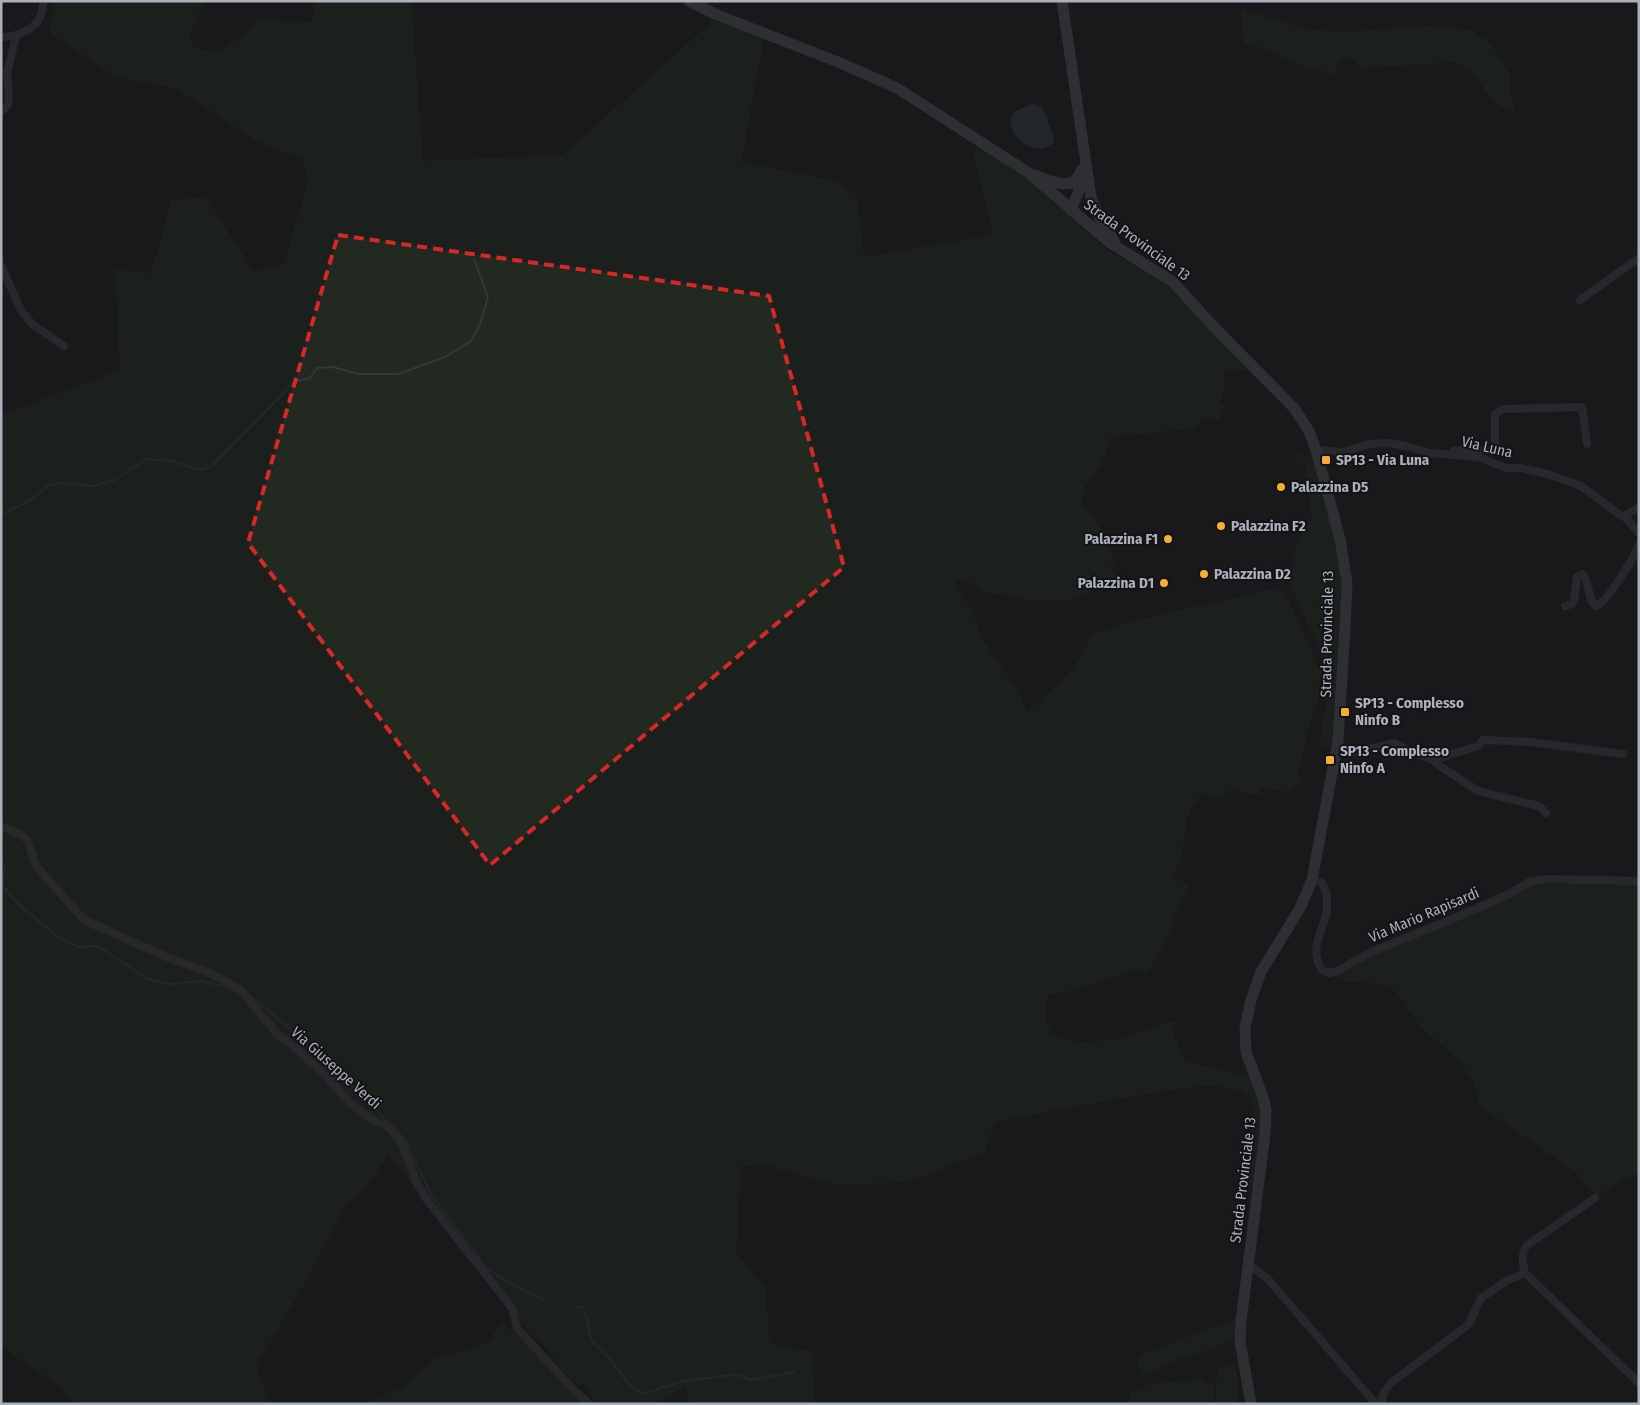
<svg xmlns="http://www.w3.org/2000/svg" width="1640" height="1405" viewBox="0 0 1640 1405" font-family="'Fira Sans Condensed',sans-serif">
  <rect width="100%" height="100%" fill="#19191b"/>
  <g fill="#212921">
    <path d="M55,1H204L190,35L193,48L220,52L252,29L258,19L312,22L315,1H411L423,161L563,155L715,19L764,38L741,162L831,180L857,195L864,257L993,235L974,157L977,145L1029,180L1107,250L1166,282L1253,371H1224L1225,389L1220,401L1225,407L1219,419H1202L1197,428L1110,437L1101,466L1085,487L1081,501C1097,522 1108,538 1115,564L1108,567L1123,580L1092,590L1073,600L1050,601H1030L984,591L967,580L954,581L974,614L980,636L1019,693L1027,714C1045,693 1069,677 1084,653C1087,647 1088,640 1090,634L1146,618L1270,590L1277,589L1284,591L1321,672L1317,703L1308,730L1298,773L1303,781L1289,792L1260,788V795L1230,790L1220,797L1200,795C1196,802 1189,811 1187,819C1181,841 1187,855 1172,876L1189,886L1171,919L1176,921L1147,974L1141,968L1079,989L1047,995V1023L1053,1034L1077,1042L1116,1040L1172,1021L1177,1022L1173,1034L1185,1061L1250,1077L1259,1099L1262,1117L1255,1186L1247,1185L1254,1114C1252,1103 1248,1094 1237,1090C1211,1081 1180,1089 1154,1093C1101,1101 1048,1112 995,1122L984,1152L908,1182L838,1185L765,1165L741,1166L736,1253L766,1288L769,1343L812,1352L814,1404H690L685,1387L654,1404H595L591,1394L582,1383L580,1386C563,1376 556,1359 543,1345C532,1333 519,1323 509,1311L389,1155L363,1191L345,1205L308,1277L256,1366L270,1404H76L59,1386L16,1357L1,1344V415L120,370L115,270L151,273L172,200L206,197L254,272L284,263L309,179L302,159L257,141L175,88L116,77L49,32Z"/>
    <path d="M1241,9L1305,29L1343,32L1443,25L1473,31L1492,45L1509,74L1512,105L1517,116L1494,102L1470,69L1453,62L1361,68L1354,60L1339,59L1335,74L1305,67L1254,45L1244,43Z"/>
    <path d="M1299,454L1313,458L1336,542L1342,585L1333,744L1327,748L1320,746L1331,663L1326,664L1291,586L1293,553L1312,516L1305,464L1295,463V457H1297Z"/>
    <path d="M1542,882L1639,884V1173C1624,1177 1611,1188 1597,1196L1576,1172L1480,1106C1478,1098 1476,1087 1472,1080C1458,1054 1432,1041 1414,1018C1406,1008 1400,991 1387,986C1373,980 1354,986 1338,979L1336,976L1375,954L1511,896L1533,884Z"/>
    <path d="M1236,1319L1234,1339L1194,1356L1181,1358L1143,1377L1138,1366L1140,1355Z"/>
    <path d="M501,1322L533,1348L573,1394L585,1404H362L400,1388L436,1358L488,1343Z"/>
    <path d="M1236,1366L1239,1395L1234,1404H1216L1217,1368Z"/>
    <path d="M1197,1379L1205,1381L1206,1384L1214,1383L1213,1404H1129V1393L1141,1390L1145,1385C1162,1381 1179,1383 1197,1379Z"/>
  </g>
  <path fill="#2e3940" d="M1033,104L1038,105L1045,112L1054,139L1053,143C1032,160 1004,131 1012,116C1015,109 1027,107 1033,104Z"/>
  <g fill="none" stroke-linecap="round" stroke-linejoin="round">
    <g stroke="#2e3940" stroke-width="2">
      <path d="M1,515L30,500L49,485L62,483L93,486L115,480L146,459L172,461L200,470L212,466L294,382L310,378L317,368L333,367L359,374H398L445,357L471,341L480,324L488,297L474,259"/>
      <path d="M1,861L5,867L2,885L21,907L60,938L78,947L98,946L148,979L170,984L202,981L230,988"/>
      <path d="M252,998L261,1004L330,1064L390,1125"/>
      <path d="M397,1132L405,1139L431,1194L487,1269L515,1286L545,1300"/>
      <path d="M574,1307H582C589,1317 587,1330 592,1341C594,1345 597,1345 600,1348C612,1359 628,1389 643,1394L680,1382L715,1377L737,1374L751,1380L794,1372"/>
    </g>
    <g stroke="#3a3b40" stroke-width="8">
      <path d="M1,37C14,37 30,32 38,21C42,15 42,8 44,1"/>
      <path d="M1,111L8,105L9,96L7,73L16,36"/>
      <path d="M1,266L21,310L32,324L64,346"/>
      <path d="M1580,300L1639,258"/>
      <path d="M1316,450L1344,452L1370,444L1387,443L1406,446L1430,453L1478,457L1506,468H1521L1551,475L1581,486L1620,515L1624,516L1639,507"/>
      <path d="M1454,451L1471,449L1495,451V414L1504,409L1582,407L1587,444"/>
      <path d="M1624,516L1639,533"/>
      <path d="M1565,606L1572,604L1574,601L1577,577L1582,574C1591,582 1586,599 1596,606C1608,602 1633,558 1639,545"/>
      <path d="M1336,752L1350,753L1395,743L1401,747L1433,760L1478,746L1483,740L1530,742L1623,754"/>
      <path d="M1433,760L1437,764L1478,791L1539,806L1546,813"/>
      <path d="M1,826L23,836L28,841L36,866L84,920L169,958L208,972L239,989L245,995L277,1034L292,1045L327,1077L350,1103L373,1120L390,1128L401,1142L418,1185L427,1200L512,1308L517,1328L573,1389L589,1404"/>
      <path d="M1312,880L1321,882L1327,893V912L1317,943L1316,953L1318,963L1323,971L1329,973L1337,971L1371,952L1457,917L1509,894L1531,881L1550,879L1639,881"/>
      <path d="M1248,1264L1267,1278L1376,1404"/>
      <path d="M1525,1273L1639,1383"/>
      <path d="M1525,1273C1523,1264 1521,1254 1526,1246L1595,1198"/>
      <path d="M1382,1404L1383,1394L1391,1383L1469,1324L1481,1298L1508,1280L1525,1273"/>
    </g>
    <g stroke="#484a50" stroke-width="11">
      <path d="M689,1L715,14L838,62L897,88L1029,173L1109,242L1173,282L1215,328L1294,408L1309,431L1316,450L1340,539L1347,583L1345,629L1338,741L1312,880L1300,908L1261,972L1251,1000L1245,1028L1246,1052L1263,1097L1266,1111L1265,1134L1241,1321L1240,1341L1251,1404"/>
      <path d="M1062,1L1091,197L1100,219L1114,241"/>
      <path d="M1035,175C1051,181 1074,193 1081,171"/>
      <path d="M1071,210L1082,183L1083,169"/>
    </g>
  </g>
  <path d="M0 0H1640V1405H0ZM338,235L769,296L844,567L490,865L248,543Z" fill="#19191b" fill-opacity=".55" fill-rule="evenodd"/>
  <path fill="none" stroke="#d62828" stroke-width="4" stroke-dasharray="10 6" stroke-linejoin="round" d="M338,235L769,296L844,567L490,865L248,543Z"/>
  <g fill="#f5ae37" stroke="#141416" stroke-width="2">
    <rect x="1321" y="455" width="10" height="10" rx="2.5"/>
    <circle cx="1281" cy="487" r="5"/>
    <circle cx="1221" cy="526" r="5"/>
    <circle cx="1168" cy="539" r="5"/>
    <circle cx="1204" cy="574" r="5"/>
    <circle cx="1164" cy="583" r="5"/>
    <rect x="1340" y="707" width="10" height="10" rx="2.5"/>
    <rect x="1325" y="755" width="10" height="10" rx="2.5"/>
  </g>
  <g text-anchor="middle" stroke-width="4" stroke-linejoin="round" paint-order="stroke">
    <g font-size="15" fill="#abb1bb" stroke="#141416">
      <text transform="translate(1137 240) rotate(36)" y="5">Strada Provinciale 13</text>
      <text transform="translate(1487 447) rotate(13)" y="5">Via Luna</text>
      <text transform="translate(1327 634) rotate(-89)" y="5">Strada Provinciale 13</text>
      <text transform="translate(1424 915) rotate(-23)" y="5">Via Mario Rapisardi</text>
      <text transform="translate(336 1068) rotate(42)" y="5">Via Giuseppe Verdi</text>
      <text transform="translate(1243 1180) rotate(-83)" y="5">Strada Provinciale 13</text>
    </g>
    <g font-size="15" font-weight="bold" fill="#abb1bb" stroke="#141416" text-anchor="start">
      <text x="1336" y="465">SP13 - Via Luna</text>
      <text x="1291" y="492">Palazzina D5</text>
      <text x="1231" y="531">Palazzina F2</text>
      <text x="1158" y="544" text-anchor="end">Palazzina F1</text>
      <text x="1214" y="579">Palazzina D2</text>
      <text x="1154" y="588" text-anchor="end">Palazzina D1</text>
      <text x="1355" y="708">SP13 - Complesso<tspan x="1355" dy="17">Ninfo B</tspan></text>
      <text x="1340" y="756">SP13 - Complesso<tspan x="1340" dy="17">Ninfo A</tspan></text>
    </g>
  </g>
  <rect width="1640" height="1405" fill="none" stroke="#abb1bb" stroke-width="5"/>
</svg>
